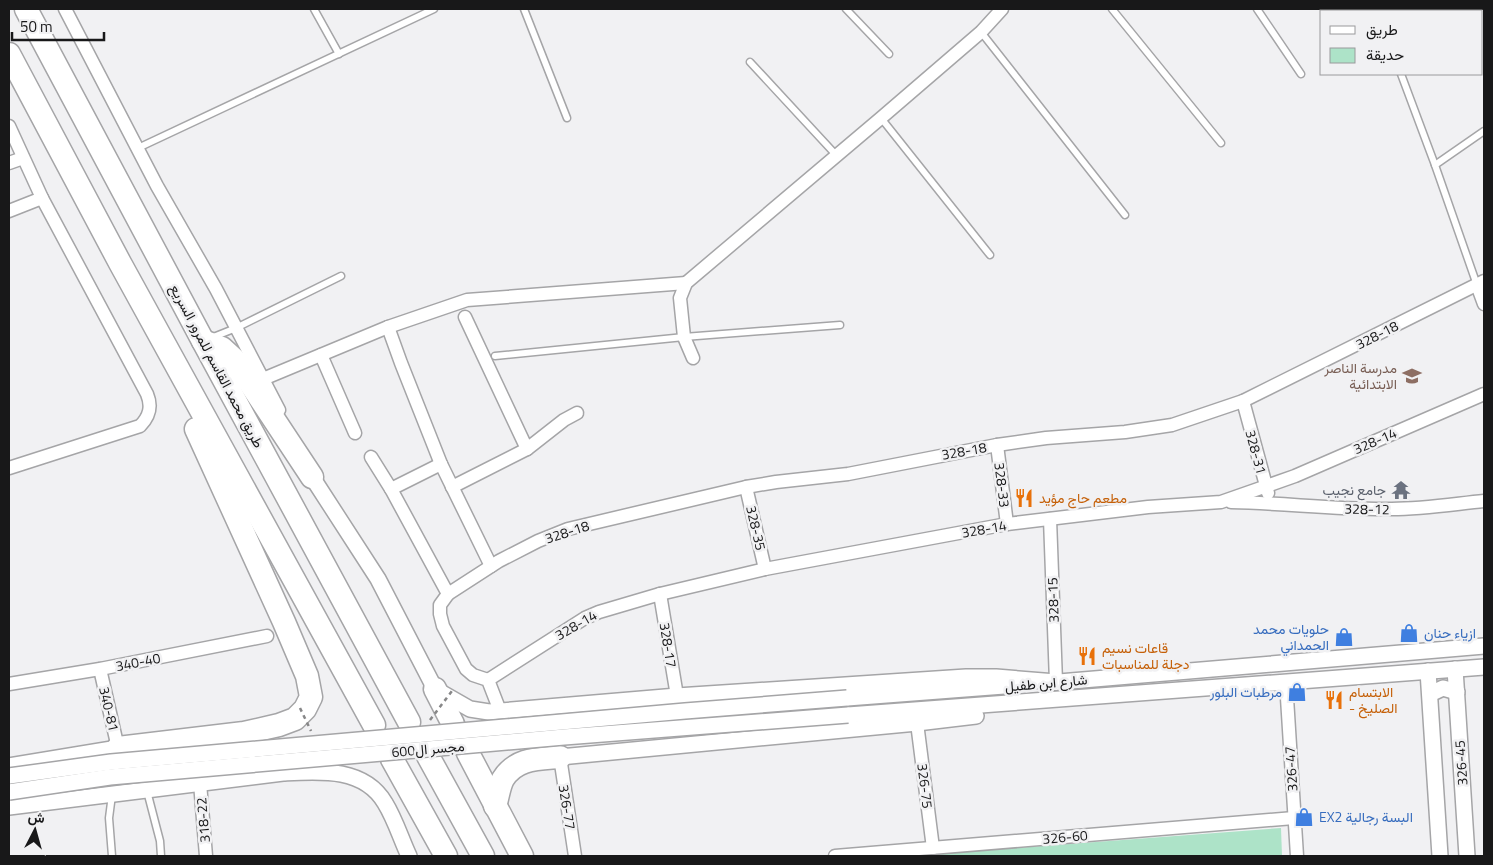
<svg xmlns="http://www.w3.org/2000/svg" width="1493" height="865" viewBox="0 0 1493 865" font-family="'Titillium Web',Vazirmatn,sans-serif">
  <rect width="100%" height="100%" fill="#f1f1f3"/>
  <path fill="#ade3c8" d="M1281,828L1282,856H936L935,854Z"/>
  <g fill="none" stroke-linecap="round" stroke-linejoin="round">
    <g stroke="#a5a5a7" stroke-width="9">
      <g id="service">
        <path d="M314,9L339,54"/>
        <path d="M524,9L567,118"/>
        <path d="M846,9L889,54"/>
        <path d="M1112,9L1221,143"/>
        <path d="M1257,9L1301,74"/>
        <path d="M1387,9L1389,11"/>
        <path d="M1424,11L1428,9"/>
        <path d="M981,32L1125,215"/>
        <path d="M750,62L837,156"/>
        <path d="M1401,74L1435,165"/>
        <path d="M881,118L990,255"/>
        <path d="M138,148L434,9"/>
        <path d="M1477,285L1435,165L1484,131"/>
        <path d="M211,338L236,328L341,276"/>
        <path d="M495,356L684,337L840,325"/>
        <path d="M147,791L160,841L161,856"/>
        <path d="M112,795L109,818L112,856"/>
      </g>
    </g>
    <g stroke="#a5a5a7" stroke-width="15">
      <g id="minor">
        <path d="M65,9L157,186L216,289L279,410"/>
        <path d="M9,126L42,198L147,394C152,406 150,416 140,426L9,468"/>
        <path d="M9,163L23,158"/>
        <path d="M9,211L42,198"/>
        <path d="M1477,285L1484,304"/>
        <path d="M388,327L401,363L441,464L491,566"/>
        <path d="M321,355L355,433"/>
        <path d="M693,358L684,337L680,298L686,283L881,118L981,32L1002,9"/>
        <path d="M263,379L388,327L467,300L686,283"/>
        <path d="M1243,401L1268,493"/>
        <path d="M997,445L1007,524"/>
        <path d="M527,449L564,420L577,413"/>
        <path d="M371,457L391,489"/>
        <path d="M441,464L391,489L448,594"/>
        <path d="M452,487L527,449L465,317"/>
        <path d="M746,487L765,569"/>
        <path d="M1231,502C1285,503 1338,510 1392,509C1423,509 1454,504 1484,501"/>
        <path d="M1050,519L1056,682"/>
        <path d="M660,594L677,696"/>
        <path d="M100,669L118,748"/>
        <path d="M488,680L585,618L599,612L660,594L765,569L1007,524L1148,507L1221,502L1295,476L1484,394"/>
        <path d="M1286,682L1297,856"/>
        <path d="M9,684L100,669L267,636"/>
        <path d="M500,711L488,680L473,675L466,669L443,626L440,614V605L448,594L499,561L538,541L568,529L746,487L776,482L848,474L997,445L1046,438L1125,432L1172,425L1243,401L1484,281"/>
        <path d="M917,723L933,848"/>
        <path d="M560,757L575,856"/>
        <path d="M200,783L206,856"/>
        <path d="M835,856L1294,818"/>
      </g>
    </g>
    <g stroke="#a5a5a7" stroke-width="18">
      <g id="tertiary">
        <path d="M312,477L378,579L435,689L470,709L489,712L677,696L966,677H996L1056,682"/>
        <path d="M1455,669L1467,856"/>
        <path d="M1428,671L1440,856"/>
        <path d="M1047,683L1484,646"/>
        <path d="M1430,694L1443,688L1457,692"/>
        <path d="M847,698L1004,686"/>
        <path d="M848,715L1484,667"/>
        <path d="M560,757L917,723L976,716"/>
        <path d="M9,766L118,748"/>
        <path d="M9,807L283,773C319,771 364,767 385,803C395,819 401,839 409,856"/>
      </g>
    </g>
    <g stroke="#a5a5a7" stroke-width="25">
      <g id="motorway">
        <path d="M26,9L203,341L409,722"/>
        <path d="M9,54L120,263L374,725"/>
        <path d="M203,341L222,348L234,359L312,477"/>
        <path d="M435,689L453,724"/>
        <path d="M118,748L244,733L279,725L295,719L305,709L311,697L307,676L284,622L196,429"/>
        <path d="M468,753L522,856"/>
        <path d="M428,756L483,856"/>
        <path d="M392,759L446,856"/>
        <path d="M495,806C498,797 499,786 503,779C516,758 538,759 560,757"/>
      </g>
    </g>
    <use href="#service" stroke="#fff" stroke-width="6"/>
    <use href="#minor" stroke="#fff" stroke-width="12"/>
    <use href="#tertiary" stroke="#fff" stroke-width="15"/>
    <use href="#motorway" stroke="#fff" stroke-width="22"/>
    <g stroke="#a5a5a7" stroke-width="18" stroke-linecap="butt">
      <g id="tertiary-bridge">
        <path d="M9,776L111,762L685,711L847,698"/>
        <path d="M9,792L110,777L564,737L848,715"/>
      </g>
    </g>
    <g stroke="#878788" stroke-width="2.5" stroke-dasharray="4 4" stroke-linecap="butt">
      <path d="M300,708L311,731"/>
      <path d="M430,720L452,691"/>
    </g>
    <use href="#tertiary-bridge" stroke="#fff" stroke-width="15"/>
  </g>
  <defs>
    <g id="school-bare" transform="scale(1.5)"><path d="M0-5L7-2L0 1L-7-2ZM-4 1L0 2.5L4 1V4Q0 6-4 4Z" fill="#8d6e63" stroke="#f1f1f3" stroke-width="2.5" paint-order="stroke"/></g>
    <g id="temple-bare" transform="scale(1.5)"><path d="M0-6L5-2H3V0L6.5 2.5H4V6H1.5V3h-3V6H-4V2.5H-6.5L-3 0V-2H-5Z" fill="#6b7280" stroke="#f1f1f3" stroke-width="2.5" paint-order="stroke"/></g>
    <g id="restaurant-bare" transform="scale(1.5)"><path d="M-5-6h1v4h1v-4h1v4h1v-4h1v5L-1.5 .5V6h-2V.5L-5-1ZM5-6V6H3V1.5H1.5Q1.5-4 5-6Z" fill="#e8710a" stroke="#f1f1f3" stroke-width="2.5" paint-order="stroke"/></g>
    <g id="shop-bare" transform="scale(1.5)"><path d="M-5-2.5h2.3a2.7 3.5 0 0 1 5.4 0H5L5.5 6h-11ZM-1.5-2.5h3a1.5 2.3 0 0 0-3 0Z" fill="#3f7fe0" stroke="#f1f1f3" stroke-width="2.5" paint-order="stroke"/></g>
  </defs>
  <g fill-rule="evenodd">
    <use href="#school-bare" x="1412" y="376"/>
    <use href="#temple-bare" x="1401" y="490"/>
    <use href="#restaurant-bare" x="1024" y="498"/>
    <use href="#shop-bare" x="1409" y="633"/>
    <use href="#shop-bare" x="1344" y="637"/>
    <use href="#restaurant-bare" x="1087" y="656"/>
    <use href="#shop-bare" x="1297" y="692"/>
    <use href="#restaurant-bare" x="1334" y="700"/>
    <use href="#shop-bare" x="1304" y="817"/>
  </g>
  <g text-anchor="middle" stroke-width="5" stroke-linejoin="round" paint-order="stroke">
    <g font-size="14" fill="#181819" stroke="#f1f1f3">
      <text transform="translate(1377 335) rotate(-27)" y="5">328-18</text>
      <text transform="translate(217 366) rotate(62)" y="5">طريق محمد القاسم للمرور السريع</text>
      <text transform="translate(1375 441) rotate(-23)" y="5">328-14</text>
      <text transform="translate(964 451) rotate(-10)" y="5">328-18</text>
      <text transform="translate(1256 452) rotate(75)" y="5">328-31</text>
      <text transform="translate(1002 485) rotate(83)" y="5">328-33</text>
      <text transform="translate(1367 509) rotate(1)" y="5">328-12</text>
      <text transform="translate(756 528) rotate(77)" y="5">328-35</text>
      <text transform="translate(984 529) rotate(-10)" y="5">328-14</text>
      <text transform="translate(567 532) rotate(-18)" y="5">328-18</text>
      <text transform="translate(1053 600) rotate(-92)" y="5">328-15</text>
      <text transform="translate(576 625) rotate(-30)" y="5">328-14</text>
      <text transform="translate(668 645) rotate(81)" y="5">328-17</text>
      <text transform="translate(138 662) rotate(-11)" y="5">340-40</text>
      <text transform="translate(1046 683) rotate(-5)" y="5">شارع ابن طفيل</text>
      <text transform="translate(109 709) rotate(77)" y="5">340-81</text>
      <text transform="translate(428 749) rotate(-5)" y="5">مجسر ال600</text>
      <text transform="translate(1461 763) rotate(-94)" y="5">326-45</text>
      <text transform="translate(1291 769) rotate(-94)" y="5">326-47</text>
      <text transform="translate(925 786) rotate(83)" y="5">326-75</text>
      <text transform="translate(567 807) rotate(81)" y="5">326-77</text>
      <text transform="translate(203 820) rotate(-95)" y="5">318-22</text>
      <text transform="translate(1065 837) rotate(-5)" y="5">326-60</text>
    </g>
    <g font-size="14" fill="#785e54" stroke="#f1f1f3" text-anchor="end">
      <text x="1397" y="373">مدرسة الناصر<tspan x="1397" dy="16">الابتدائية</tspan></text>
    </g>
    <g font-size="14" fill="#5b616d" stroke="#f1f1f3" text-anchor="end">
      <text x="1386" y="495">جامع نجيب</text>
    </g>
    <g font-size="14" fill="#c56008" stroke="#f1f1f3" text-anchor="start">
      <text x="1039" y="503">مطعم حاج مؤيد</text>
      <text x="1102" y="653">قاعات نسيم<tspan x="1102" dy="16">دجلة للمناسبات</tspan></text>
      <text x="1349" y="697">الابتسام<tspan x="1349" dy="16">- الصليخ</tspan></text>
    </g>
    <g font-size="14" fill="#366cbe" stroke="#f1f1f3" text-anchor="end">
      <text x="1329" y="634">حلويات محمد<tspan x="1329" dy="16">الحمداني</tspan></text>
      <text x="1424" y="638" text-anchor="start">ازياء حنان</text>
      <text x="1282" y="697">مرطبات البلور</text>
      <text x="1319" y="822" text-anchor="start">EX2 البسة رجالية</text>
    </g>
  </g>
  <rect width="1493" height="865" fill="none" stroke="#181819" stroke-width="20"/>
  <rect x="1320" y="10" width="162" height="65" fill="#f1f1f3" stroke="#9a9a9c"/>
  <rect x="1330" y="26" width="25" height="8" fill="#ffffff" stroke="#9a9a9c"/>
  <text x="1366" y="35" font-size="15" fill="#181819">طريق</text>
  <rect x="1330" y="48" width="25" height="15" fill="#ade3c8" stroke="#9a9a9c"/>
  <text x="1366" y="60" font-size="15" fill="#181819">حديقة</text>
  <g transform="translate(35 830) rotate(6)" stroke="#f1f1f3" stroke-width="4" paint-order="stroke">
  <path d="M0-4L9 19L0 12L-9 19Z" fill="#181819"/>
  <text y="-8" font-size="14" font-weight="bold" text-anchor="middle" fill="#181819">ش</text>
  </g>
  <path d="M12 32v8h92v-8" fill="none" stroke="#181819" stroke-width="2.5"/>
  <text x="20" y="32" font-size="15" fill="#181819" stroke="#f1f1f3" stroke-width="4" paint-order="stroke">50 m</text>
</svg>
